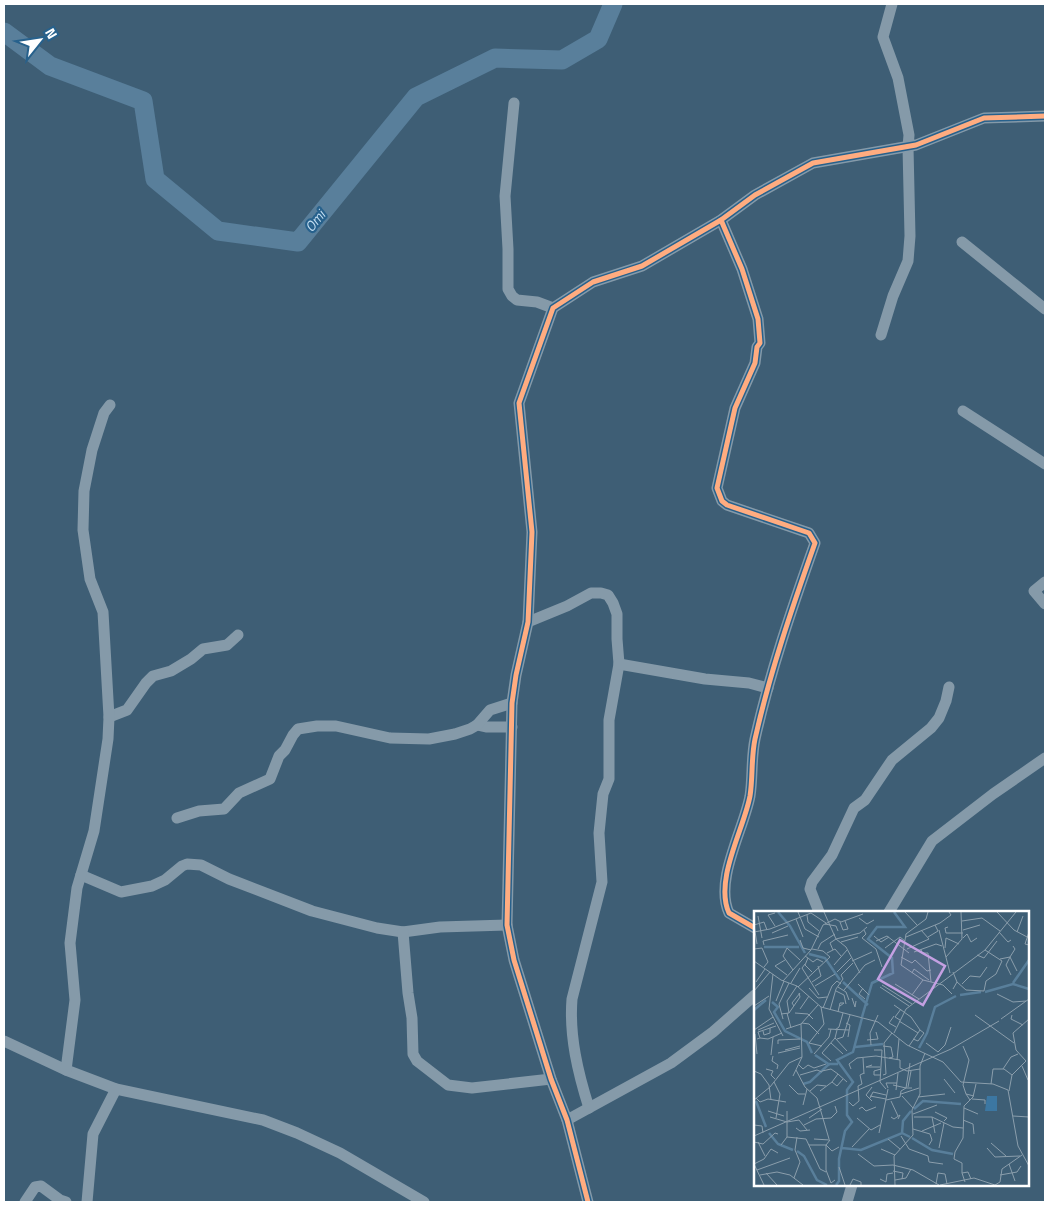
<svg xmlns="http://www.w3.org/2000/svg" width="1049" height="1206" viewBox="0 0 1049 1206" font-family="'Titillium Web',sans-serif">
  <rect width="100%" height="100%" fill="#3e5e75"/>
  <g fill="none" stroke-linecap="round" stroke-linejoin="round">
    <path stroke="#597f9b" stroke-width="19" d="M4,32L50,66L143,101L155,179L218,231L298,242L416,97L495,58L562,60L598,39L613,4"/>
    <g stroke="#859aa9" stroke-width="11">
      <path d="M514,103L505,196L508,249V289L512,296L517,300L537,302L553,308"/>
      <path d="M721,220L742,269L758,319L760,343L757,347L755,363L735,408L717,488L722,501L727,505L809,533L815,543C792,608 770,672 755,739C751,758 753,777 750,796C744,829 714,880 729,913L755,928"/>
      <path d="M962,242L1045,309"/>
      <path d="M881,335L893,296L908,261L910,236L908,147L909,135L898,78L883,37L892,4"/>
      <path d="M963,411L1045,464"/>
      <path d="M1045,582L1034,591L1045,604"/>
      <path d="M528,622L567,606L591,593H601L608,595L613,603L617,614V639L619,664L609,720V779L603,794L599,833L602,882L572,999C569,1036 578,1073 589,1108"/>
      <path d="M619,664L705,679L749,683L768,688"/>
      <path d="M109,717L127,710L146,683L153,676L171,671L191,659L203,649L227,645L238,635"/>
      <path d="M477,725L486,727H512"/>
      <path d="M177,818L199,811L224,809L239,793L270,779L279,756L285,750L293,735L298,729L317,726H336L390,738L429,739L455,734L470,729L477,725L490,710L512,703"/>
      <path d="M81,875L121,892L152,886L165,880L182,866L187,864L201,865L229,879L312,911L377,928L403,932L440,927L507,925"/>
      <path d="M819,912L810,889L812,882L832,855L854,808L865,800L892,760L931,728L939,718L946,701L949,687"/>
      <path d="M889,912L932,841L993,794L1045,758"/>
      <path d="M403,932L408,993L412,1018L413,1054L417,1061L448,1085L472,1088L551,1079"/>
      <path d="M4,1041L66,1070L116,1089L263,1120L297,1133L340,1153L424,1202"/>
      <path d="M66,1070L75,1000L70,943L77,888L94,831L108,739L109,717L103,612L90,579L83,530L84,491L92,450L104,413L110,405"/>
      <path d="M567,1120L671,1063L713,1032L755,995"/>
      <path d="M25,1202L35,1187L41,1186L60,1200L66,1202"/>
      <path d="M87,1202L93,1134L116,1089"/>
      <path d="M588,1202L567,1120L551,1079L514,960L507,925L512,703L516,675L528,622L532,532L519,403L553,308L593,282L642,266L721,220L755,195L813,163L916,145L984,118L1045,116"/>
      <path d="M847,1202L852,1185"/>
    </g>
    <g stroke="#27618c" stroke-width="8">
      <g id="cycleway">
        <path d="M721,220L742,269L758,319L760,343L757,347L755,363L735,408L717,488L722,501L727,505L809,533L815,543C792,608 770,672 755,739C751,758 753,777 750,796C744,829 714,880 729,913L755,928"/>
        <path d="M588,1202L567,1120L551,1079L514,960L507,925L512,703L516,675L528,622L532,532L519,403L553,308L593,282L642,266L721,220L755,195L813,163L916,145L984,118L1045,116"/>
      </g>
    </g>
    <use href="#cycleway" stroke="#ffac80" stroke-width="5"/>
  </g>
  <g text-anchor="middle" stroke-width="4.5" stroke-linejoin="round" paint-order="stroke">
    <g font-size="14" font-style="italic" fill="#c3def1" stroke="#27618c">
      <text transform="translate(315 221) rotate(-51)" y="5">Omi</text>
    </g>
  </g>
  <g transform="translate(754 911)">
    <rect width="275" height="275" fill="#3e5e75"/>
    <path d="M233,185H243V200H231Z" fill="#3c77a2"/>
    <path fill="none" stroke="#597f9b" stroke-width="2.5" d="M24,1L36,15L51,42M10,36H45M55,43L71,47L86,69M89,71L114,94M259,72L275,49M231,81L259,73L275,78M206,84L227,81M18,91L24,96L20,101L31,120L53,131L58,142M0,99L12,89M108,106L118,72L139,62L138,47L114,28L123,16H151L140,1M101,136L129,133M165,137L173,122L181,96L202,85M61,144L76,154M49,173L56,171L75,153H84M2,190L12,216M160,198L169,190L207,193M15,222L24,233L39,239M148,222L149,210L157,200M158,227L178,239L199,243M88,237L107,239L148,222L156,226M43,240L50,245L63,269L73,274M82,274L85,270V248L91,220L98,211L93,204V179L99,171L83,149L99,141L108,107"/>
    <path fill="none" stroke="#8b9eac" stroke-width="1" d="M44,1L51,18L65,26M70,1L82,28L92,36L106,62M151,1L163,14M174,1L172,8L152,23L147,54L169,69L189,74L198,83M243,1L260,19L275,27M53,4L54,11L65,20M4,5L8,27M105,7L113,13L120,9M42,8L49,26M208,10L228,7L246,20M86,11L89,19L94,18L91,10M71,13L82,15L84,20M21,15L14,4L21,2M194,16L191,17L192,22H209M110,19L112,23L108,27L122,38L128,56M185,19L196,62M209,19L226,14M0,21L16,18L57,2L72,12M245,21L254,31L257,29M263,21L269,5M275,21L271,33L275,34M18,22L34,15M120,25L127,31L135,26M152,26L186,12L197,4L195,1M174,26L184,20L181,14M209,27L213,23L217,31L223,27M46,29L49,37L57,39M122,30L133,25L155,42M87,31L104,26M3,33L0,14L10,11L13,19M10,34L9,30L34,24M131,37L146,26L151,30M191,37L192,27L205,33M0,38L8,37L14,51L10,56M64,38L67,32L81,23M153,38L175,28L167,19M167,38L168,42H174L177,71M79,39L76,32L82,28L106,22L113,16M160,41L182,33L188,35M73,42L81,38L87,45M223,44L230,47L243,30M51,45L54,47L51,54L58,61M147,46L158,52L161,49L173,60L177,59M192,46L208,28L207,1M256,46L252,54L257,64M256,46L263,60M54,47L59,51L63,48L69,51M246,48L256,46L261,38L259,35M31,49L21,55L33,64M0,50L27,69L43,75L67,96L124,111L153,134L189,151L207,171L239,173L254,179L264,235L275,255M98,50L118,41M51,53L48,57L65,84M80,54L93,39M39,59L29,45L33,37L46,49M83,61L97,47M199,61L203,71L199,78M158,62L160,58L175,69M19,63L15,98L29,125M29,70L57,39L69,14L81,8L87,11L109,3M2,71L11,58M58,71L67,65L64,55M203,71L212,79L230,80L232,70L242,63L248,50L231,39M37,72L46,57M104,73L115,84M141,73L165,88M208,73L216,65L226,66L233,56M128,74L158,93M61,75L81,63M44,76L76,46L69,40L58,38M84,76L92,81L95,89M126,76L155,95M55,77L64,87L73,86M109,77L105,83L111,88M90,79L111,54L121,49M0,80L16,61M82,80L90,84L92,93M243,83L259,91L272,90M158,84L169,69M98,87L101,96L102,90M22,90L30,70M140,94L157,106L166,119L155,135M0,95L15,85M40,95L38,92L46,82M67,96L70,113L55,132L68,135M69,97L78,75L83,70L87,73M46,98L55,85M76,99L82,78L89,68L87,64L99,52M84,101L86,92H90L86,95M33,102L37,117M35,102L46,86L45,82M41,102L54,103L59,108M27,103L35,102L33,90L43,75M221,104L260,132M258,104L257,108L269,114M140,105L135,112L142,116M29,108L25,93L35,72M247,108L275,88M146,109L141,106L147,98M145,110L164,122M48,112L55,113L65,123M92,112L96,114L94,126M32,118L47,113M74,118L95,119M0,119L19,106M4,119L20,112M81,119L85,116L89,102M83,119L81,127L93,140M9,120L10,124L16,122V117M140,122L152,98L231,39L262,1M1,123L3,143M6,127L14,128L28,122M3,128L6,127L4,121L22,115M83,128L89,126L96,104M159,128L164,130L170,122L166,119M113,129L124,128L122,121M77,132L89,143M172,132L184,141L191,134L197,116M24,133V129L46,128M117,134L116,122L124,104M129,135L137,136L139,146L135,147M209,135L215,149L209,174L212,183M31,139L46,135M120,139H128L126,171L132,178M24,142L46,137M60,143L75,126L77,118M17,144L19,126M19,145L18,150L24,154L23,158M109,147L110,163M143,149L145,128M77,150L68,142L81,127M156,152L152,177H158M45,154L49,158L54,154L60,157L72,153M118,154L112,156H126M268,155L274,169M12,158L19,160L17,164L21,168M97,158L95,153L103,147L122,145L146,149V157L153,160L166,158M127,158L120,160V164H127M249,158L257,146L264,143M42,159L51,176L63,187L75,228M0,160L7,163L15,174L17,189M68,160L77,158L84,163M46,164L63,159L68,161M129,164L132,163L130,132L138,122M39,165L48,146M190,168L201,182M20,171L26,183L22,207M78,171L84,163L93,171M237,173L239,158H250L258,164M35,174L44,183H51M154,176L157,160M134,177L132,172H143M142,179L144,162M56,180L63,174L72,175M66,180L78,171L83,175L89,168M255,180L258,164L272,150L262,139L259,122L275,108M147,183L165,177M116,185L132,188M148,185L159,197M164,186L191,183M2,187L6,191L14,188L32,191M116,187L119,181L132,184M218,188L231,189V193M0,189L16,176L35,152L48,146L47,113L64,94M132,189L146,186L147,180L152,177L139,174M216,189L212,183L220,185M118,190L112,184L118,176M137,190L144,205M95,191L99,195L105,190L104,175L108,173L106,164L110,162M49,194L53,178M210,197L224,203M105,198L108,196L112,200L122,196M14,200L30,205M181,201L193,207L190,210M159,203L183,194M259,205L275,206M16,206L33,211L45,209L53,219M137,206L140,208L146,204L144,208M160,206H178L199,216L209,217M178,206L181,222M55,207L68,198M103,207L117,219L126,214M209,209L219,213L220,223M0,214L8,215L9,222M50,214L62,208L77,207L83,201L81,195M42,217L46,220L56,219M159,218L176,223L178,229L175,234M168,220L187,212M125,222L134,178M0,225L197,138L245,110M147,225L155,238L174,245L175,251L189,253M33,226V200M60,228L76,229L72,234V259L77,272L81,269M134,228L146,238M0,231L9,233L21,222L24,223M4,231L11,245M237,232L252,245M27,234L33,226L52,228L66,258L72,261M55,234H72L78,240L85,236M98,236L115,218M185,237L190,212M233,237L241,246L266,245M127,238L141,244M104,243L120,255L139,254M0,253L10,248L17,238L24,242M0,253L10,274M255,253L261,270M139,254L159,259L185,274M85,256L91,274M3,259L36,247M139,260L149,262L148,268M12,262L23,274M208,262V252L200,248L201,241L209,227L210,195L219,186L222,173M6,264L23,261L36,264L49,274M246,264L263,261L267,255M40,267L46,251L41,239L43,226M126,268L132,271L133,263L139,262M141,269L152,267L157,258M211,271L208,262L214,261L217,268M182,273L184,262L191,263L193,273M96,274L99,268L107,271V274M141,274L140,245L159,224L158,199L166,183V155L171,142M186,274L220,267L241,274L246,271L248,258L268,244"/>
    <path fill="#c4a0e2" fill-opacity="0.15" stroke="#c4a0e2" stroke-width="2.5" d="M146,29L191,55L169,94L124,68Z"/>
    <rect width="275" height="275" fill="none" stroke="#fff" stroke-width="2.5"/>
  </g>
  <rect width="1049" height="1206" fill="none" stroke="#ffffff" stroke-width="10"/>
  <g transform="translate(40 40) rotate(60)" stroke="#27618c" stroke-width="4" paint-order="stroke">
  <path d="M0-4L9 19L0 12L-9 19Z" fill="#ffffff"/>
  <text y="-8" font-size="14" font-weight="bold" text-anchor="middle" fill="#ffffff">N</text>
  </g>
</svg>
